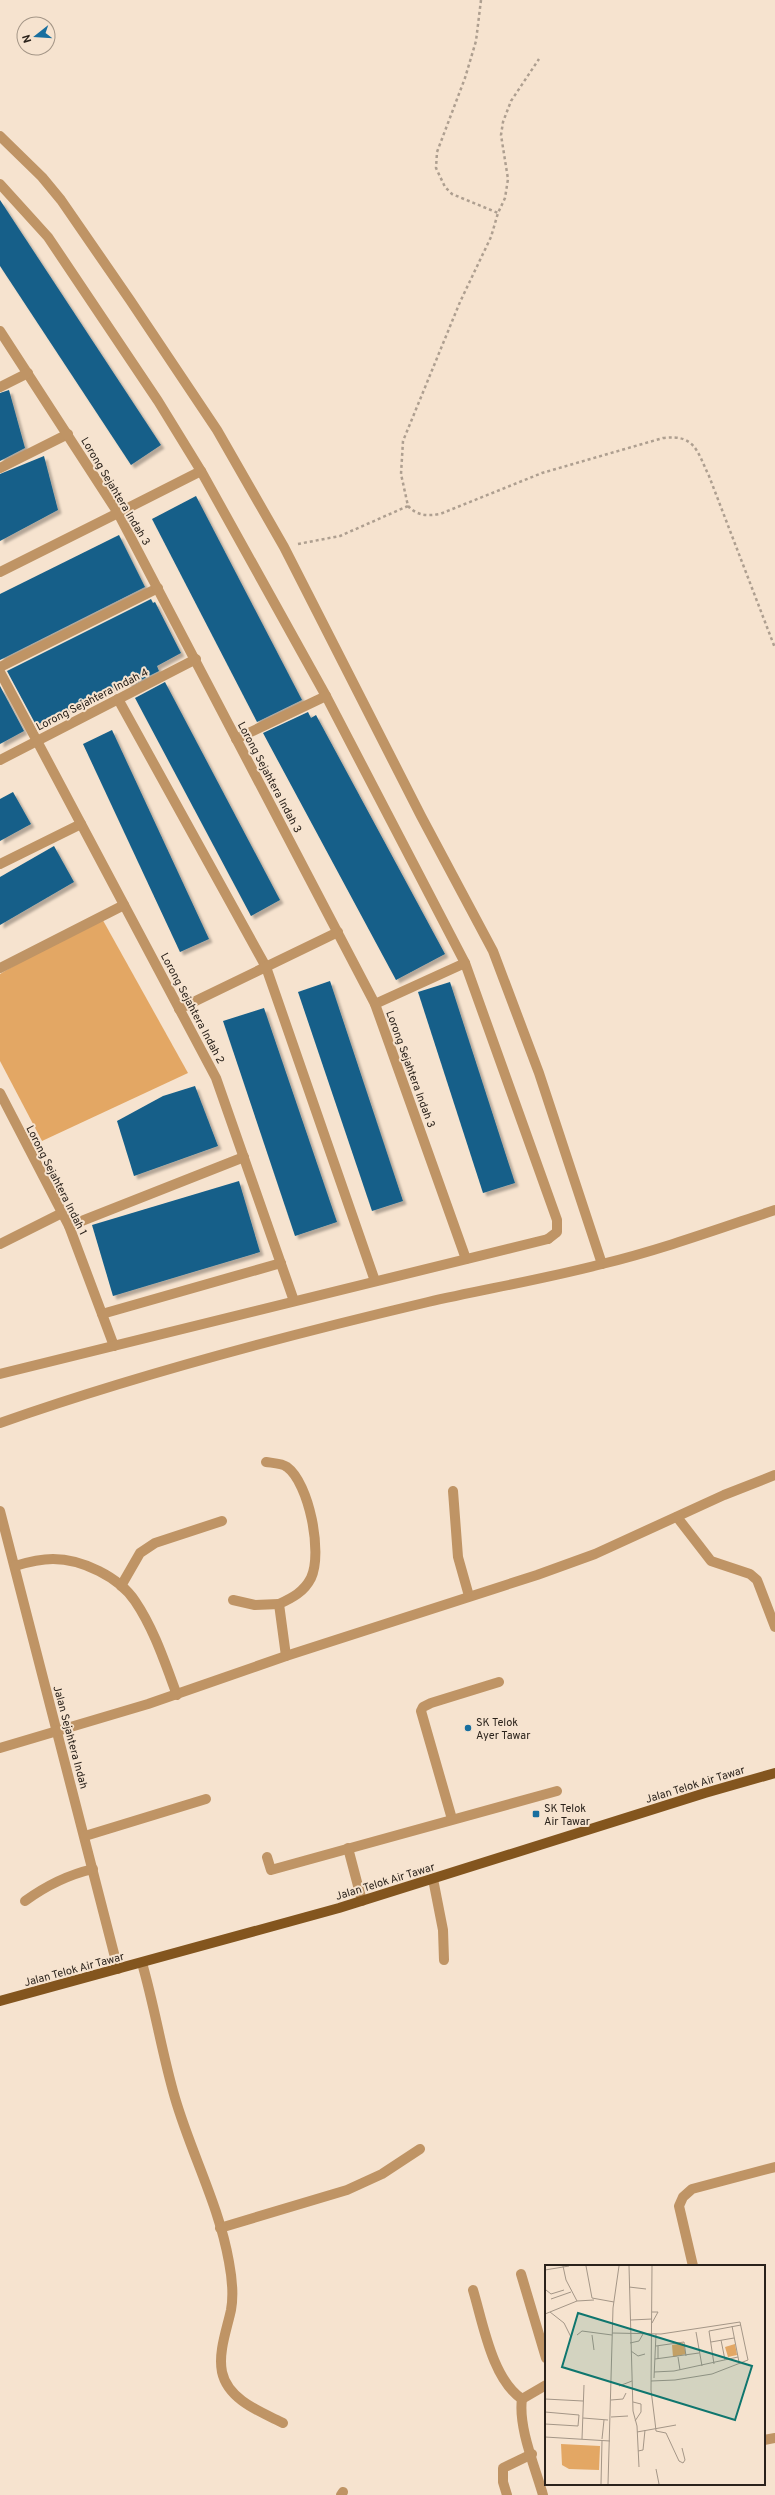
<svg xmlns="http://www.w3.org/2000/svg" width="775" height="2495" viewBox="0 0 775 2495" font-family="Overpass,sans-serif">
  <defs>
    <filter id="shadow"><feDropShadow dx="3.5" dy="3.5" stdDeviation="1" flood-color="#0004"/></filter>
  </defs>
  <rect width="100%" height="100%" fill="#f6e3cf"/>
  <path fill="#e3a764" d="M100,915L188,1073L42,1141L0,1061V974Z"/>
  <g fill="#145f89" filter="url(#shadow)">
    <path d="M0,200L161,445L131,465L0,266Z"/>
    <path d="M9,390L25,448L0,461V393Z"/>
    <path d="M44,456L58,510L0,541V474Z"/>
    <path d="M196,496L302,700L257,722L152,519Z"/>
    <path d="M119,535L145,587L0,660V594Z"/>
    <path d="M151,599L153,603L155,602L181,653L157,666L159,671L129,686L127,681L36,725L7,671Z"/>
    <path d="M165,682L280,900L251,916L135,698Z"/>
    <path d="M0,686L24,731L0,744Z"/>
    <path d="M308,712L311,718L316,715L445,954L396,980L263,733Z"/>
    <path d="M112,730L209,939L180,952L83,744Z"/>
    <path d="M13,792L31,824L0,841V799Z"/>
    <path d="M54,846L74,882L0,925V877Z"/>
    <path d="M330,981L403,1201L372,1211L298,992Z"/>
    <path d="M450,982L515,1183L483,1193L418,992Z"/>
    <path d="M264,1008L337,1222L295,1236L223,1021Z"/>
    <path d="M195,1086L218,1146L134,1176L117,1121L163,1096Z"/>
    <path d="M239,1181L260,1252L113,1296L92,1225Z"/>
  </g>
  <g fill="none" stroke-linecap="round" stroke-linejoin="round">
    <g stroke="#ae9f90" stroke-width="2.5" stroke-dasharray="3 3" stroke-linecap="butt">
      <path d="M481,0L476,41L465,78L437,152L436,168L445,187L452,194L498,213"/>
      <path d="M408,506C418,516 426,516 440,514L542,473L663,438C695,434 697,451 709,476L775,648"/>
      <path d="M298,544L340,536L408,506L401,474L403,441L460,302L491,237L498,213L505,198L508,179L501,135L503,122L511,101L539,59"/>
    </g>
    <g stroke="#bf9465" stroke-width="10">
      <path d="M0,184L48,237L158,401L201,471L326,696L465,963L557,1220V1232L548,1239"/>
      <path d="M0,468L68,434"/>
      <path d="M118,513L201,471"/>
      <path d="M0,667L158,588"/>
      <path d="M0,672L37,741"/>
      <path d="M118,699L266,967L375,1281"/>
      <path d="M236,739L326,696"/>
      <path d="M0,864L81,824"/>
      <path d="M375,1004L465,963"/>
      <path d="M69,1226L244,1157"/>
      <path d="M0,1244L62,1213"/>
      <path d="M452,1819L421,1711L423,1707L431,1703L499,1682"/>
      <path d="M348,1848L362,1901"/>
      <path d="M267,1857L271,1870L557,1791"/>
      <path d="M433,1879L443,1930L444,1960"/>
      <path d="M693,2266L679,2206L683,2197L692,2189L775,2167"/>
      <path d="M521,2274L546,2358"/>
      <path d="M473,2290C483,2323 492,2379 522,2399"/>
      <path d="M764,2440L775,2438"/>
      <path d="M507,2495L503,2482V2468L532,2454"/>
      <path d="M543,2495C535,2467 518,2427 522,2399L546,2385"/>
    </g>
    <g stroke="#bf9465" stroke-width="10">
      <path d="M0,136L42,177L61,200L130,300L217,430L284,547L421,816L493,951L539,1073L602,1264"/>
      <path d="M0,331L118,513L375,1004L466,1259"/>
      <path d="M0,387L28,373"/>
      <path d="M0,572L118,513"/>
      <path d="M37,741L216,1078L294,1301"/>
      <path d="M0,760L196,659"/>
      <path d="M0,968L124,905"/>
      <path d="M179,1009L338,932"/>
      <path d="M0,1093L69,1226L114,1346"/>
      <path d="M102,1314L281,1263"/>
      <path d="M0,1374L548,1239"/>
      <path d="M0,1423C139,1374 284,1336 428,1302C486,1289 544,1279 602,1264C660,1250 718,1229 775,1210"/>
      <path d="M266,1462C272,1463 282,1463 287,1467C309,1483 323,1553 311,1578C304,1592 292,1598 279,1604L286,1656"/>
      <path d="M453,1491L458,1557L469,1596"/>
      <path d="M0,1511L118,1969"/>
      <path d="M677,1517L711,1561L750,1574L757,1580L775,1627"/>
      <path d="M15,1566C28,1562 40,1559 53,1559C82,1559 119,1577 135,1601C154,1629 165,1663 177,1695"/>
      <path d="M121,1586L140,1553L155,1543L222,1521"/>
      <path d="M233,1600L255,1605L279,1604"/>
      <path d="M0,1748L148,1704L286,1656L537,1575L595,1554L724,1495L775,1475"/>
      <path d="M85,1836L206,1799"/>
      <path d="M25,1901C47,1885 67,1875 93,1869"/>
      <path d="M142,1963C155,2008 162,2054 175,2098C191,2153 219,2205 229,2262C232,2278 234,2294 231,2310C227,2329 218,2352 222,2372C228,2400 261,2412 283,2423"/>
      <path d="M220,2228L347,2190L382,2174L420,2149"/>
      <path d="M341,2495L343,2492"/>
    </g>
    <path stroke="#83551e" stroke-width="10" d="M0,2001L339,1908L705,1793L775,1773"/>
  </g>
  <g fill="#186f9f" stroke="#f6e3cf" stroke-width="1.5">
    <circle cx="468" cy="1728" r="4"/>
    <rect x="532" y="1810" width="8" height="8" rx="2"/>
  </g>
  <g text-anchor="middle" stroke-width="4" stroke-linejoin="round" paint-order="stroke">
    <g font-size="11" fill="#2a221b" stroke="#f6e3cf">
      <text transform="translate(116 491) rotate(59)" y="4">Lorong Sejahtera Indah 3</text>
      <text transform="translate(92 699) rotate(-27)" y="4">Lorong Sejahtera Indah 4</text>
      <text transform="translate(270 777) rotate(62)" y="4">Lorong Sejahtera Indah 3</text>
      <text transform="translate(193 1008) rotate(62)" y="4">Lorong Sejahtera Indah 2</text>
      <text transform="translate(411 1069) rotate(70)" y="4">Lorong Sejahtera Indah 3</text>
      <text transform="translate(57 1180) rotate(63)" y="4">Lorong Sejahtera Indah 1</text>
      <text transform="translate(71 1737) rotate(75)" y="4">Jalan Sejahtera Indah</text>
      <text transform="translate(695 1784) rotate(-17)" y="4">Jalan Telok Air Tawar</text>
      <text transform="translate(385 1881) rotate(-17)" y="4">Jalan Telok Air Tawar</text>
      <text transform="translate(74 1969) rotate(-15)" y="4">Jalan Telok Air Tawar</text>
    </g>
    <g font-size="11" fill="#2a221b" stroke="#f6e3cf" text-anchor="start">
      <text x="476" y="1726">SK Telok<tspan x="476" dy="13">Ayer Tawar</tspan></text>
      <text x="544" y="1812">SK Telok<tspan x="544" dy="13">Air Tawar</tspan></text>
    </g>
  </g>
  <g transform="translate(545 2265)">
    <rect width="220" height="220" fill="#f6e3cf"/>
    <path d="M138,78L141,89L128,92L127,80ZM190,79L192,90L183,92L180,82ZM16,179L55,181L54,205L24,204L17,200Z" fill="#e3a764"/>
    <path fill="none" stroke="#a49687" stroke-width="1" d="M18,1L21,15L32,36M41,1L47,33L69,37M84,1L88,146L92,161L94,202M107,1L106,125L110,157L111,166L121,168L134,196L138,198L140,195L137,183M0,5L24,1M84,22L101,24M1,25L6,29L19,25M6,34L26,27M5,47L19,58L26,72M107,47H113L107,58M0,49L32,36L49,35M86,55L107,54M187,61L194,97M151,67L157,101M67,68L116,69L195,57L203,95L167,109L130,115L106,116M32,70L37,66L67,70M47,70L49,85M176,75L180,95M166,77L189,73M85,78L94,76L98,69M111,81L139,77L141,91M86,86L93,91L100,89M133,92L135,105M110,94L154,88M113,94V81M169,99L164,66L196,60M109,107L129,106L193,92M109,113L111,69M74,121L87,116M0,134L38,136M66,135L78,134L81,128M88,137L96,139V147L90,156M0,147L34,150L33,161L0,159M66,152L83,151M38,153L63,155M92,167L131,160M0,172L65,176M37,174L39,120M57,174L59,155M93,186L98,185L100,165M111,204L114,219M56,219L57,176M63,219L68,43L74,1"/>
    <path fill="#0f766e" fill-opacity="0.15" stroke="#0f766e" stroke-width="2" d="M33,48L207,101L190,155L17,102Z"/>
    <rect width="220" height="220" fill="none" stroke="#2a221b" stroke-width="2"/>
  </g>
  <g transform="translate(36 36) rotate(253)"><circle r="19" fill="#f6e3cf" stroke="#a49687"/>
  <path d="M0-3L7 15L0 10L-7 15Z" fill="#186f9f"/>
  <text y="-6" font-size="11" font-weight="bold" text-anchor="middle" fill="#2a221b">N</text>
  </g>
</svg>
